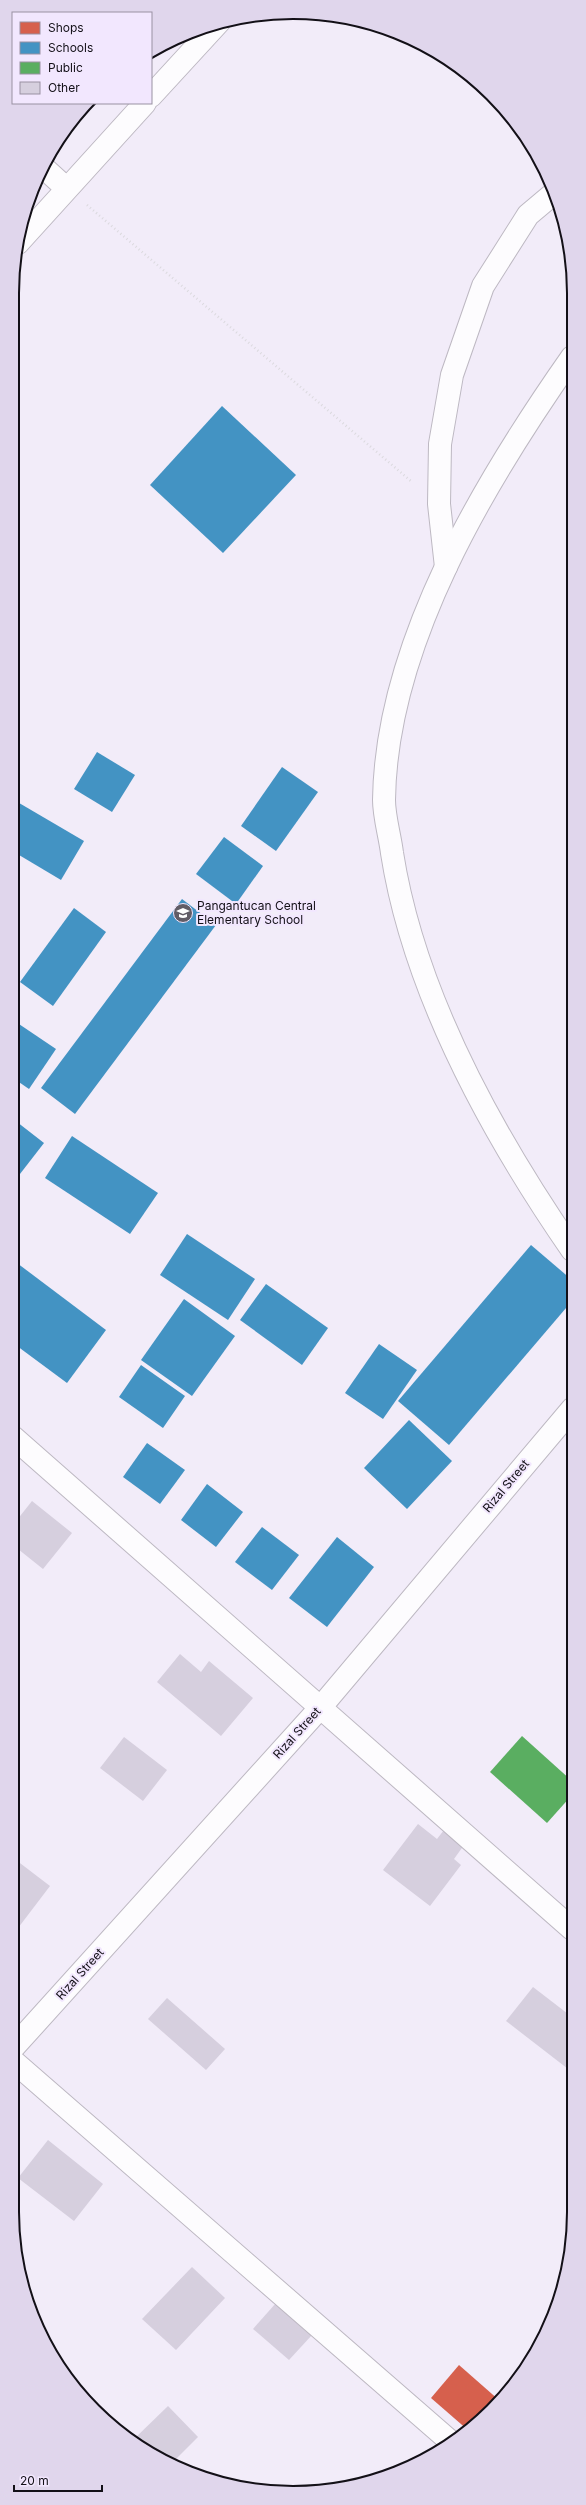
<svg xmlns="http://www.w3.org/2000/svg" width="586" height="2505" viewBox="0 0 586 2505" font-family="Inter,sans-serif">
  <rect width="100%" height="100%" fill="#f2ecf9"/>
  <path fill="#d6604d" d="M459,2365L500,2401L469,2431L431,2398Z"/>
  <g fill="#4393c3">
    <path d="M222,406L296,475L223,553L150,485Z"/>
    <path d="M97,752L135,775L112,812L74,789Z"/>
    <path d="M282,767L318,792L276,851L241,826Z"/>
    <path d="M14,800L84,841L61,880L14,852Z"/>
    <path d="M224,837L263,866L236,904L196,874Z"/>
    <path d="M182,899L216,925L75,1114L41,1088Z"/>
    <path d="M74,908L106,932L53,1006L20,982Z"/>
    <path d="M13,1020L56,1049L29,1089L13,1078Z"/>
    <path d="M17,1122L44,1143L13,1183V1126Z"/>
    <path d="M72,1136L158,1193L130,1234L45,1178Z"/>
    <path d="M187,1234L255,1279L228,1320L160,1275Z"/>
    <path d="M531,1245L572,1280V1301L449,1445L398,1401Z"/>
    <path d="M13,1260L106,1330L67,1383L13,1343Z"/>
    <path d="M266,1284L328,1328L302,1365L240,1320Z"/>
    <path d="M184,1299L235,1336L192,1396L141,1360Z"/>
    <path d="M379,1344L417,1370L383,1419L345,1393Z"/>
    <path d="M141,1365L185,1396L163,1428L119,1397Z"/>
    <path d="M409,1420L452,1461L407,1509L364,1468Z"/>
    <path d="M147,1443L185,1470L160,1504L123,1477Z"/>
    <path d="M207,1484L243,1512L216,1547L181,1520Z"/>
    <path d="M262,1527L299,1555L272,1590L235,1562Z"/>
    <path d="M337,1537L374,1567L327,1627L289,1598Z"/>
  </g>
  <path fill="#5aae61" d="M522,1736L572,1781V1795L547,1823L490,1772Z"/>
  <g fill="#d6cfde">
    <path d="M32,1501L72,1533L43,1569L13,1545V1525Z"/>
    <path d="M180,1654L201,1672L209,1661L253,1698L221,1736L157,1682Z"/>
    <path d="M124,1737L167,1770L143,1801L100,1768Z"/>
    <path d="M418,1824L437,1839L444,1830L464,1845L454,1859L461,1865L430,1906L383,1870Z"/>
    <path d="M12,1857L50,1886L15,1932L12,1930Z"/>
    <path d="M533,1987L572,2017V2072L506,2021Z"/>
    <path d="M167,1998L225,2049L206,2070L148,2019Z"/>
    <path d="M48,2140L103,2184L74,2221L18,2178Z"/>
    <path d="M192,2267L225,2298L176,2350L142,2319Z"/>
    <path d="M276,2303L312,2335L289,2360L253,2329Z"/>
    <path d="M168,2406L198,2437L170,2465L132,2441Z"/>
  </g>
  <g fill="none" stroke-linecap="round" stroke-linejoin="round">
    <g stroke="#bdb8c2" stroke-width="24">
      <g id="minor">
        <path d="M151,96L219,22"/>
        <path d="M43,167L66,188"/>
        <path d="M18,243L145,103"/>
        <path d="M446,567L439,504L440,444L452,375L483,286L528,215L553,194"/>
        <path d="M572,1250C492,1134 414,993 392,853C390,836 384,817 384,800C386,644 485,481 572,357"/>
        <path d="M13,1437L572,1929"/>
        <path d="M12,2049L320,1708L572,1409"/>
        <path d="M12,2060L451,2442"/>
      </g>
    </g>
    <path stroke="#dbd9de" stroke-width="2.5" stroke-dasharray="1 3" stroke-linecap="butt" d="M87,205L412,482"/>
    <use href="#minor" stroke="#fdfcfe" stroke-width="22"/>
  </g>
  <defs>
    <g id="school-disc" transform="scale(1)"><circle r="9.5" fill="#615d66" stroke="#f2e7fe"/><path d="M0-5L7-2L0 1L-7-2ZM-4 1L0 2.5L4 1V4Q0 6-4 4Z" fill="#fff"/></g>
  </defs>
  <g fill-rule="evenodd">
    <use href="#school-disc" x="183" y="913"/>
  </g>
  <g text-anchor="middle" stroke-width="4" stroke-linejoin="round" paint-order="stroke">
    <g font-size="12" fill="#131017" stroke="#f2e7fe" text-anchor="start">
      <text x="197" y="910">Pangantucan Central<tspan x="197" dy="14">Elementary School</tspan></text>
    </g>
    <g font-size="12" fill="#131017" stroke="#f2e7fe">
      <text transform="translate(506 1486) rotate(-50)" y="4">Rizal Street</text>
      <text transform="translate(297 1733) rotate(-48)" y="4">Rizal Street</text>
      <text transform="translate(80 1974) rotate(-48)" y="4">Rizal Street</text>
    </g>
  </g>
  <path d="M0 0H586V2505H0ZM293 19H293A274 274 0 0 1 567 293V2212A274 274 0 0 1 293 2486H293A274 274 0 0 1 19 2212V293A274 274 0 0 1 293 19Z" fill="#e0d6ec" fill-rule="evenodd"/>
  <path fill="none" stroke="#131017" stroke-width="2" d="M293 19H293A274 274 0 0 1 567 293V2212A274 274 0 0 1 293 2486H293A274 274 0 0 1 19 2212V293A274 274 0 0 1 293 19Z"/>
  <rect x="12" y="12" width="140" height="92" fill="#f2e7fe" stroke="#9991a2"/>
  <rect x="20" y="22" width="20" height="12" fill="#d6604d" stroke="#9991a2"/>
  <text x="48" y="32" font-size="12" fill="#131017">Shops</text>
  <rect x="20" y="42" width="20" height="12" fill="#4393c3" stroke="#9991a2"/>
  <text x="48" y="52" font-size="12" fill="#131017">Schools</text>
  <rect x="20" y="62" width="20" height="12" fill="#5aae61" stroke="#9991a2"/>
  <text x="48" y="72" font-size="12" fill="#131017">Public</text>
  <rect x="20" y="82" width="20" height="12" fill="#d6cfde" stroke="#9991a2"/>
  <text x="48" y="92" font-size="12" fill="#131017">Other</text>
  <path d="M14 2485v6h88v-6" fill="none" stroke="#131017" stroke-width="2"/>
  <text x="20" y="2485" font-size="12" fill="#131017" stroke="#f2e7fe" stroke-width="3" paint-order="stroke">20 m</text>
</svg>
